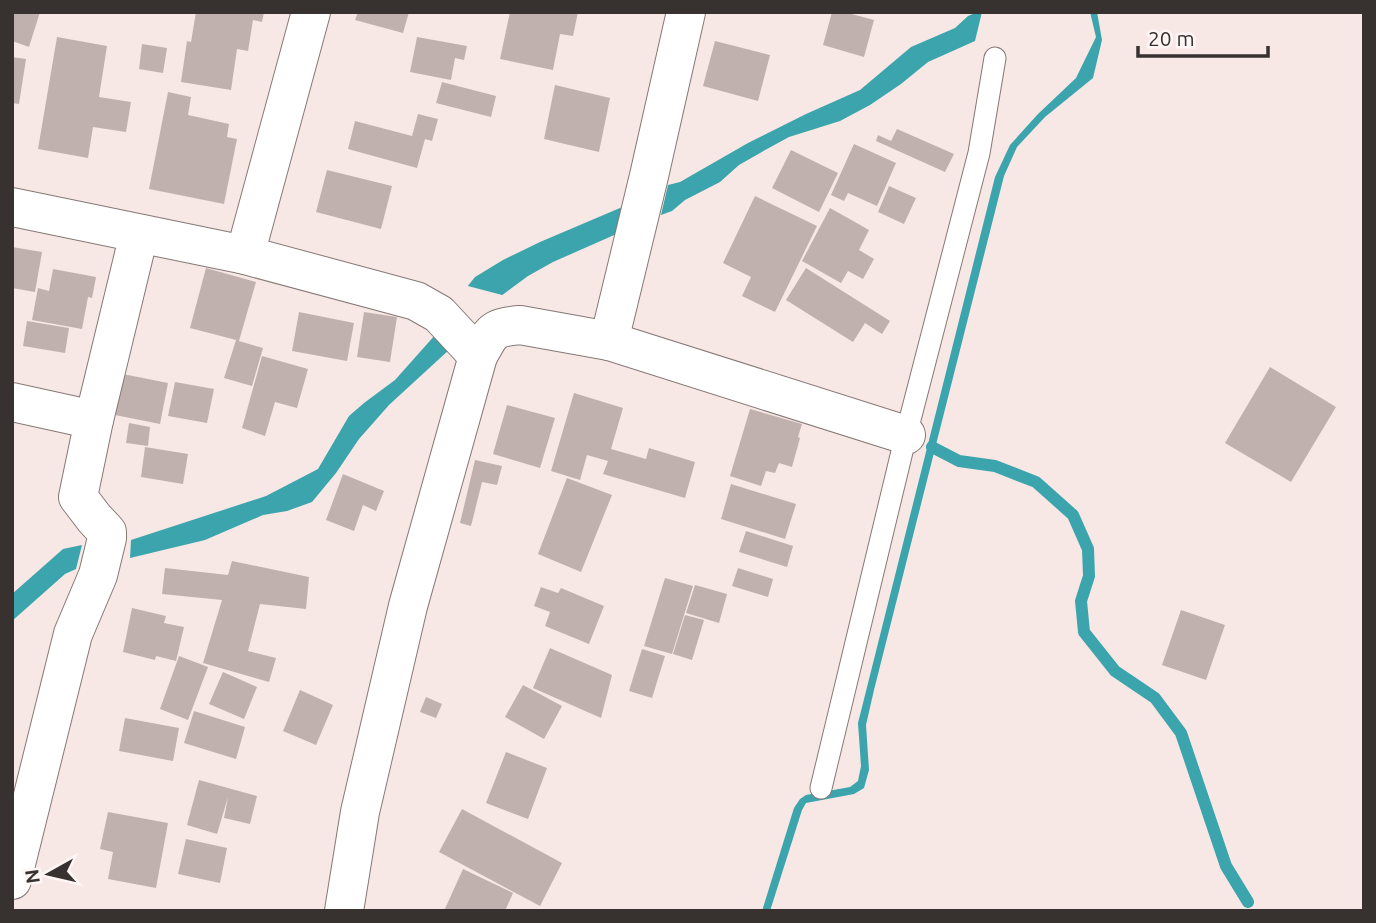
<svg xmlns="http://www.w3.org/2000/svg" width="1376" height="923" viewBox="0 0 1376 923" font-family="Ubuntu,sans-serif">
  <rect width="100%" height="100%" fill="#f7e8e5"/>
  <g fill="#3ca4ac">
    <path d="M982,12L975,41L928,62L901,84L870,105L840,121L789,137L767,149L739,165L720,182L685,200L672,211L661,215L668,185L680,182L748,143L806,114L860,90L911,47L955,28L968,16L975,13Z"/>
    <path d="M1090,12H1097L1102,40L1093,78L1045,117L1017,147L1004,176L874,690L866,725L869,770L864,788L854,794L806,803L802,810L770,911H762L794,808L800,799L806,795L850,787L858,781L861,766L858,723L995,177L1010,145L1038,114L1076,78L1096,37Z"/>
    <path d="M627,205L621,232L553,262L528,276L497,299L451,307L475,277L503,260L540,242Z"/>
    <path d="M436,334L450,349L389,405L359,439L336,473L312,502L287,511L263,515L205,540L130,558L131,540L266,496L318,469L349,416L364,403L395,380Z"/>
    <path d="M82,545L76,569L65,574L12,621V594L63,549Z"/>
  </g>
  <path fill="#f7e8e5" d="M464,285L506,296L473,328L448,305Z"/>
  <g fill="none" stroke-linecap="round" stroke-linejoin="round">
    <path stroke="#3ca4ac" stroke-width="12" d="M932,447L959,461L995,466L1036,482L1073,515L1088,549L1089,576L1081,601L1084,632L1115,671L1155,698L1181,733L1226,866L1248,902"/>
  </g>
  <g fill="#c0b1af">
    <path d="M12,12H40L29,47L12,41Z"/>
    <path d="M196,12H264L262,22L253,20L248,51L237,49L231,90L181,82L187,41L191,42Z"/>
    <path d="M358,12H409L403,33L355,20Z"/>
    <path d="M510,12H578L573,36L560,34L553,70L500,59Z"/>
    <path d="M832,12H844L874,20L864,57L823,45Z"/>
    <path d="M57,37L107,46L99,97L131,102L126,132L93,127L88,158L38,149Z"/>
    <path d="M417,37L467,46L464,60L455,58L451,80L410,72Z"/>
    <path d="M715,41L770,55L758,101L703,86Z"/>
    <path d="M142,44L167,48L163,73L139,69Z"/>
    <path d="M12,57L26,59L19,104L12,103Z"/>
    <path d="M442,82L496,96L491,117L436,103Z"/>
    <path d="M555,85L610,98L599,152L544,139Z"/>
    <path d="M168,92L191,97L188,115L229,124L227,137L237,139L224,204L149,189Z"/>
    <path d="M418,114L438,119L432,141L425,139L417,168L348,149L355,121L412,136Z"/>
    <path d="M897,129L954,154L945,172L876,141L878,135L891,141Z"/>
    <path d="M854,144L896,163L877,206L848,193L844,201L831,195Z"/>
    <path d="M791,150L838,173L819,212L772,188Z"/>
    <path d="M327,170L392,186L381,229L316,212Z"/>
    <path d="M889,186L916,198L904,224L878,212Z"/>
    <path d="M755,196L817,226L775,312L742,296L751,277L723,263Z"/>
    <path d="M830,208L869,230L859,250L874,259L863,279L848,271L841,283L802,261Z"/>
    <path d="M12,247L42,252L35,292L12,288Z"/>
    <path d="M206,268L256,282L239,341L263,348L252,386L224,378L236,340L190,328Z"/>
    <path d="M806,268L890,321L882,334L865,323L853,342L786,300Z"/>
    <path d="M53,269L96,277L92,298L88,297L82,329L32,320L38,288L49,291Z"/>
    <path d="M299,312L354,323L347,361L292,351Z"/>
    <path d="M364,312L397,317L390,362L357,357Z"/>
    <path d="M27,321L69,328L65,353L23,346Z"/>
    <path d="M262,356L308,369L297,408L275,402L265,436L242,428Z"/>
    <path d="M1270,367L1336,407L1291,482L1225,443Z"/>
    <path d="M118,373L168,383L160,424L110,414Z"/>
    <path d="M175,382L214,389L207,423L168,416Z"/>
    <path d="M574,393L623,408L611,449L646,459L649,448L695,462L685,498L603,474L608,461L587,455L580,480L551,471Z"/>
    <path d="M507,405L555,418L540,468L493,454Z"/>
    <path d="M750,409L802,424L798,437L800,438L792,467L779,463L775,473L766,471L761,486L730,476Z"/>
    <path d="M129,423L150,427L148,446L126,443Z"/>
    <path d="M145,447L188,454L183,484L141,477Z"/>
    <path d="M475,460L502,466L497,485L482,482L471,526L460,523Z"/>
    <path d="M343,474L384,491L376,511L363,505L354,531L326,520Z"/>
    <path d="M567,478L612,495L581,572L538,554Z"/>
    <path d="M731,484L796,504L785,539L721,519Z"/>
    <path d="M746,531L793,546L787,567L739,552Z"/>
    <path d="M232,561L309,577L306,609L260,604L248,651L276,658L269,682L203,663L222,600L162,594L165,568L228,575Z"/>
    <path d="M738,568L773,579L768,597L732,586Z"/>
    <path d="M665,578L693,586L672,654L644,646Z"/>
    <path d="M695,585L727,594L719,623L686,613Z"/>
    <path d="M541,587L558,593L561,588L604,606L589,644L545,626L550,612L534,606Z"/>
    <path d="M132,608L166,616L164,623L184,627L176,661L156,656L155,660L123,652Z"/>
    <path d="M1181,610L1225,625L1206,680L1162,665Z"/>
    <path d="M685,615L704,620L692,660L673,654Z"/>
    <path d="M550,648L612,675L601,718L533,688Z"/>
    <path d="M642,649L665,656L652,698L629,691Z"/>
    <path d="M179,656L208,667L188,720L160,709Z"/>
    <path d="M223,672L257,687L244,719L209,704Z"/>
    <path d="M523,685L562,706L544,739L505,717Z"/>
    <path d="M300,690L333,705L316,745L283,731Z"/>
    <path d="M426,697L442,704L436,718L420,712Z"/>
    <path d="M194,711L245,727L236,759L184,743Z"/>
    <path d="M125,718L179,728L173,761L119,751Z"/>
    <path d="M506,752L547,768L528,819L486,803Z"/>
    <path d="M199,780L257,796L250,824L224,818L228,797L217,834L187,825Z"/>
    <path d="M462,809L562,863L540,906L439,852Z"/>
    <path d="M108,812L168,823L156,888L108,879L113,852L100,849Z"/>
    <path d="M186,839L227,848L220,883L178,874Z"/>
    <path d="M463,869L513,893L505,911H444Z"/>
  </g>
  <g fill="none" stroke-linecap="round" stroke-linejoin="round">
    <g stroke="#867876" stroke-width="23">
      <path id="service" d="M821,788L906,435L979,153L995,58"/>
    </g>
    <g stroke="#867876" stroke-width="40">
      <g id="minor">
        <path d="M12,207L245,255L416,301L439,314L478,356C492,331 491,328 520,325L609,341L906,435"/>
        <path d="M245,255L311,12"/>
        <path d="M609,341L649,176L686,12"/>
        <path d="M12,402L94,420"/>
        <path d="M12,880L73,634L98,575L107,538V532L94,518L78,497L94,420L139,234"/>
        <path d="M344,911L360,812L408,606L478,356"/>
      </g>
    </g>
    <use href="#service" stroke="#fff" stroke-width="21"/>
    <use href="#minor" stroke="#fff" stroke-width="38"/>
  </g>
  <rect width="1376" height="923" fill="none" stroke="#373130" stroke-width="28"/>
  <g transform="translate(49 874) rotate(262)" stroke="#fef7f6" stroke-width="5" paint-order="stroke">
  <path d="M0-5L12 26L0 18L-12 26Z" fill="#373130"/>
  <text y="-10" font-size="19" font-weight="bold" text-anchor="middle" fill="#373130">N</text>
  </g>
  <path d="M1138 46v10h130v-10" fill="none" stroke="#373130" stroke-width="3.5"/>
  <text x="1148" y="46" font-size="21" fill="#373130" stroke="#fef7f6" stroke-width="5" paint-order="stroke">20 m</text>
</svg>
